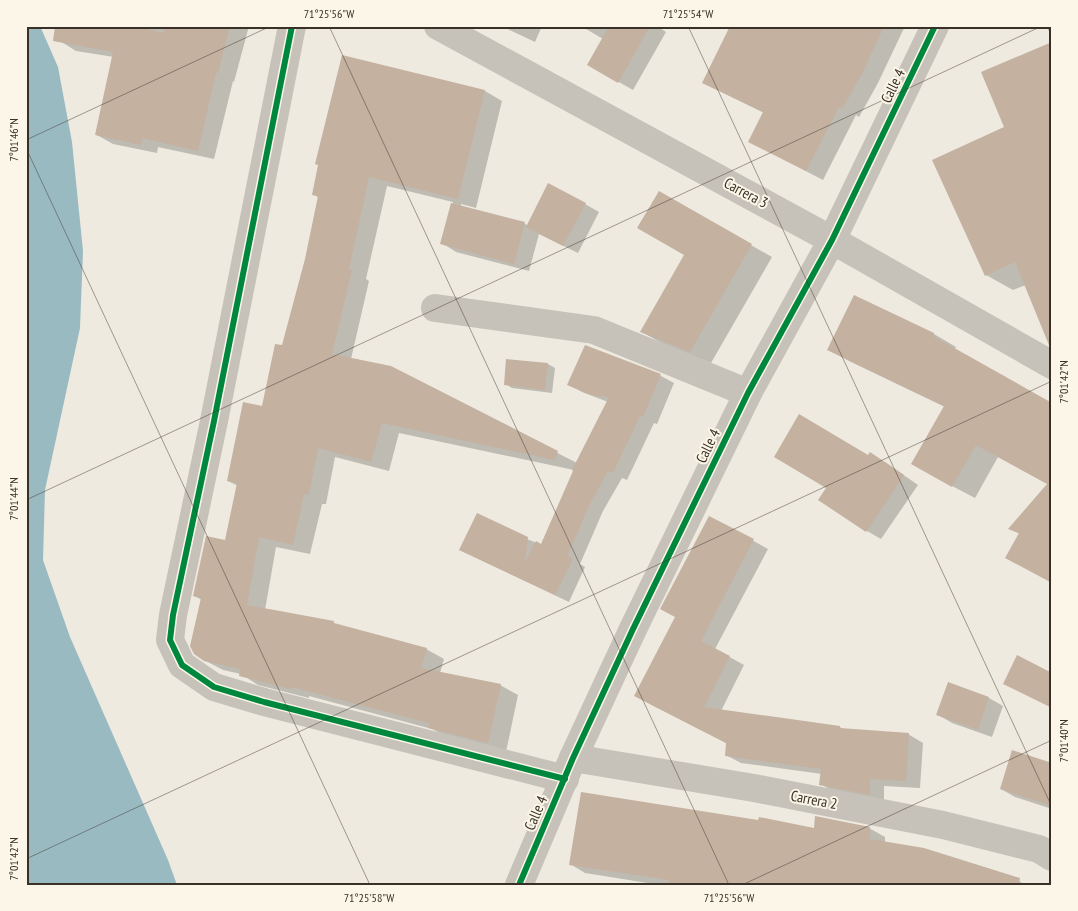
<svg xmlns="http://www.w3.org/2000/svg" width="1078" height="911" viewBox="0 0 1078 911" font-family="'PT Sans Narrow',sans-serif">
  <rect width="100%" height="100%" fill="#eeeae0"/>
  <path fill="#9abac2" d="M26,26H40L58,67L72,142L83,251L80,328L45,490L43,560L70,637L168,860L177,885H26Z"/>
  <g fill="#0003">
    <path d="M62,26H249L234,82L233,81L214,159L158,147L157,153L113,144L97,135L114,57L76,51L60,41Z"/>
    <path d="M501,26H542L535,42Z"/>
    <path d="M581,26H657L666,32L633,90L603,73V39Z"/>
    <path d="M735,26H905L878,83L859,117L856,115L823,180L750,142L764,113L704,83Z"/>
    <path d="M485,91L502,101L476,208L461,204V206L528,225L585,204L599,212L578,253L539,234L529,271L456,252L442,243L453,202L387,186L366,279L369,281L351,359L391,368L577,463L608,402L582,392L569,385L586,346L661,376L674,383L657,424L654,423L627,480L622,478L603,511L580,564L585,567L569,602L460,550L527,539L542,545L575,471L574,470L399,433L389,471L335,457L326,504H322L310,554L276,547L265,610L338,626L426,649L444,659L440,673L500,685L518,695L506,752L447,737L432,729L309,696V698L258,685L241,674L223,670L204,660L202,600L194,596L226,541L238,486L228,481L263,408L283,347L306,259L319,198L313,194Z"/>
    <path d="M1006,128L1026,285L1013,290L986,275Z"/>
    <path d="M659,193L772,257L711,363L663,344L642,332L686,255Z"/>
    <path d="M854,297L934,334L956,347L954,350L1052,405V583L1020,534L1010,529L1048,484L998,457L975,498L935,477L945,407L851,362L829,350Z"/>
    <path d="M548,364L555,368L552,393L512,388L505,384Z"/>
    <path d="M869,457L885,462L918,485L881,539L867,531L828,488Z"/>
    <path d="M710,517L768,549L715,649L744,665L721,711L840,727L844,730L908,734L923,743L920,788L884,786V802L835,793L821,784L822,774L741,763L726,755L728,744L650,704Z"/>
    <path d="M948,684L989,698L1003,706L992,737L952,723L937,714Z"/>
    <path d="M1052,764V809L1015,797L1001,789Z"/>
    <path d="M869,828L885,837V843L1013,878L1026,885H660L585,873L570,864L815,829Z"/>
  </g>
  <g fill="#c4b1a0">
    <path d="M55,26H132L164,33L165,26H230L218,73H216L198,151L142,138L141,145L95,135L113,52L53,41Z"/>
    <path d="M609,26H650L618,83L587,65Z"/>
    <path d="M730,26H884L862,74L842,109L839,107L806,171L748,142L763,112L702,83Z"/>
    <path d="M1052,42V347L1049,345L1015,262L985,276L932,160L1004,127L981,72Z"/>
    <path d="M342,55L485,90L458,199L369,177L349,269L352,270L332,354L391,366L558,451L555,460L382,423L371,462L318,448L309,495L304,494L293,545L259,537L247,605L334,621V623L427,648L421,668L501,684L488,743L428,728L429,723L292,687L291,689L239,676L240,669L204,661L194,654L190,646L201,598L193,596L206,536L225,540L237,483L227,481L243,402L262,406L275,344L282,345L305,259L318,196L312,195L318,165L315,164Z"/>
    <path d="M548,183L586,203L563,246L526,227Z"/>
    <path d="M659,191L752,244L690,352L640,332L684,255L637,228Z"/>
    <path d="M451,203L525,222L514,264L440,244Z"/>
    <path d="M854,295L934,333L933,336L1052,403V583L1005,558L1019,533L1008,529L1047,484L976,445L952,487L911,464L944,406L827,350Z"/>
    <path d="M585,345L661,374L643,417L640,416L613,473L608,471L590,504L567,556L573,559L555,595L459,550L477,513L528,537L525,562L536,541L541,544L573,471L572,470L609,397L591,395L567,385Z"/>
    <path d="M506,359L548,363L545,390L504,385Z"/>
    <path d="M799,414L868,455L870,452L904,475L866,532L818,500L826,488L774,457Z"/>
    <path d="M709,516L754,539L701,641L730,656L704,707L840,726V728L909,733L906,781L870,779V795L819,785L821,769L725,756L726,743L634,696L675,617L660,609Z"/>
    <path d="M1017,655L1052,673V708L1003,684Z"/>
    <path d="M948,682L989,697L978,730L936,715Z"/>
    <path d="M1012,750L1052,763V806L1000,789Z"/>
    <path d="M581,792L758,820L759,817L814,828L815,816L870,827V839L924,848L1020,878L1019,885H668L669,880L569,865Z"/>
  </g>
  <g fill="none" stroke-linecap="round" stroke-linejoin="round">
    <g stroke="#c7c2b9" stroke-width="28">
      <path d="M292,26L214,421L173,615L170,640L182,665L214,687L264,702L565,779"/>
      <path d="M438,26L832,240L1052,365"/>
      <path d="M435,308L594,330L748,393"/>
      <path d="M573,758L754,788L943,825L1039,849L1052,857"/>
      <path d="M519,885L573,758L633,629L748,393L832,240L935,26"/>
    </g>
    <g stroke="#fbf6e7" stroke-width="9">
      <g id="cycleway">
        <path d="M292,26L214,421L173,615L170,640L182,665L214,687L264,702L565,779"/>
        <path d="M519,885L573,758L633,629L748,393L832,240L935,26"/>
      </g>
    </g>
    <use href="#cycleway" stroke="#00873e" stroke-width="6"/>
  </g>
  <path fill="none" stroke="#393027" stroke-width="1" stroke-opacity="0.45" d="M329,26L729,885M688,26L1052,807M1047,26L1052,36M26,140L271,26M26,148L370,885M26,500L1042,26M26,859L1052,381M742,885L1052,740"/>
  <g text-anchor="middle" stroke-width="4" stroke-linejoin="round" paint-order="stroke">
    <g font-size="15" fill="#393027" stroke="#fbf6e7">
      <text transform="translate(893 86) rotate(-64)" y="5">Calle 4</text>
      <text transform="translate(746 193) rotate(28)" y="5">Carrera 3</text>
      <text transform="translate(708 446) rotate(-64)" y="5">Calle 4</text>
      <text transform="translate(814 800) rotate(11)" y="5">Carrera 2</text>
      <text transform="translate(536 813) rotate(-67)" y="5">Calle 4</text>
    </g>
  </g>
  <rect width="1078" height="911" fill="none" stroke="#fbf6e7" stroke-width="55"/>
  <rect x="28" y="28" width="1022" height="856" fill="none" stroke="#393027" stroke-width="2"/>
  <g font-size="12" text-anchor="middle" fill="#393027">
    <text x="329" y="18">71°25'56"W</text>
    <text x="688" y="18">71°25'54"W</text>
    <text transform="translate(14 140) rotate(-90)" y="4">7°01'46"N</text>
    <text transform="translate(1064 382) rotate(-90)" y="4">7°01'42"N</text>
    <text transform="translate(14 499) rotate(-90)" y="4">7°01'44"N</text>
    <text transform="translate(1064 741) rotate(-90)" y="4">7°01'40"N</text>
    <text transform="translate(14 859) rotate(-90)" y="4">7°01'42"N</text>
    <text x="369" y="902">71°25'58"W</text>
    <text x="729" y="902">71°25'56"W</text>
  </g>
</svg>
